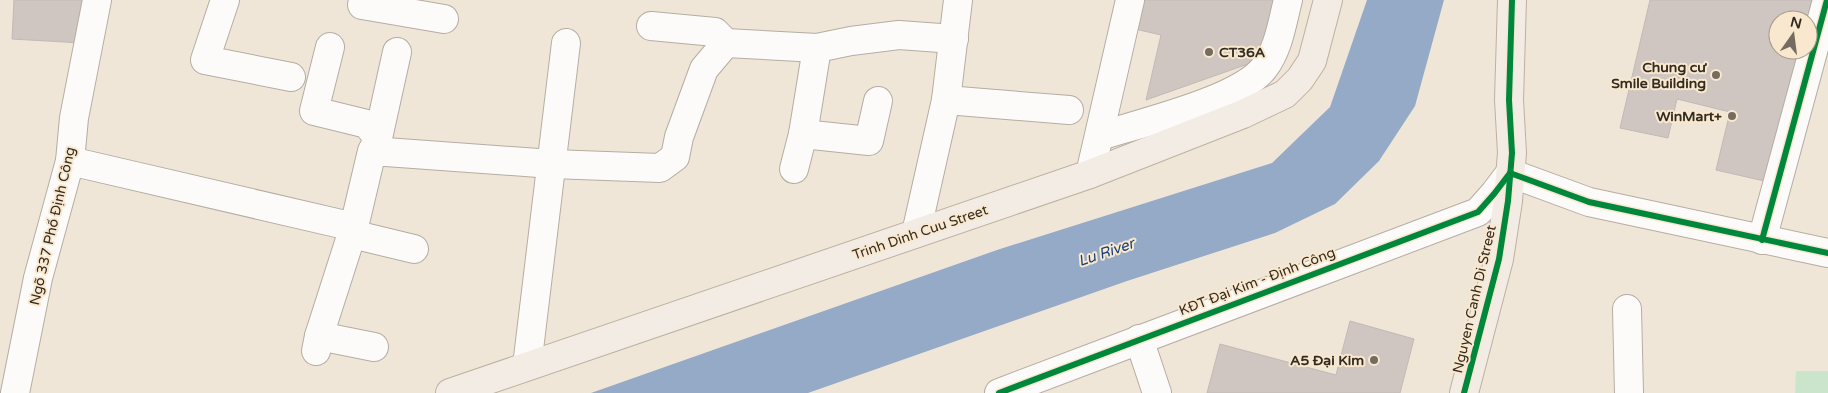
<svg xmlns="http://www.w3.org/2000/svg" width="1828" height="393" viewBox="0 0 1828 393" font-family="'Varela Round',sans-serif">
  <rect width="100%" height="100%" fill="#efe6d8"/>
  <path fill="#cbe5cc" d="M1796,371H1828V393H1795Z"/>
  <path fill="#95aac7" d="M1367,0H1444L1415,106L1379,161L1335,204L1275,233L1127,281L808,393H591L997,250L1272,163L1330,107Z"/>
  <g fill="#cfc5c1" stroke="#c3b9b5">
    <path d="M14,0H84L82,43L12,39Z"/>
    <path d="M1141,0H1279L1257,56L1248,64L1146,100L1161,35L1135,29Z"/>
    <path d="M1650,0H1817L1808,20H1778V50H1805L1773,183L1716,170L1730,112L1677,99L1668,138L1620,128Z"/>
    <path d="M1350,321L1414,339L1400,393H1207L1220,344L1336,375Z"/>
  </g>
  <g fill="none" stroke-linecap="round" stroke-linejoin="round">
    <g stroke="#b4ada3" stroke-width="30">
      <g id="minor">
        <path d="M225,0L205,60L291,77"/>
        <path d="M363,0L362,5L444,19"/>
        <path d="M651,26L715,32L726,43"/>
        <path d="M330,47L314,111L367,124L378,138"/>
        <path d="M946,100L1069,110"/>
        <path d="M803,134L869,141L878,101"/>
        <path d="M1100,136C1141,123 1239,100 1264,68C1279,48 1282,23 1288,0"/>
        <path d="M373,150L378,138L397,52"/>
        <path d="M70,161L354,227L372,151L552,164L660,168L675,157L679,137L704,69L726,43L817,48L851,41L899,35L954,39"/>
        <path d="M794,169L803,134L817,48"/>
        <path d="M1090,174L1130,0"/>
        <path d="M916,233L946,100L958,0"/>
        <path d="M352,234L414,249"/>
        <path d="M1762,240L1827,0"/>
        <path d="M1627,309L1629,393"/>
        <path d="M319,336L374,347"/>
        <path d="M1139,339L1157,393"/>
        <path d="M316,351L319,336L354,227"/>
        <path d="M527,366L566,43"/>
        <path d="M15,393L38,278L70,161L74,118L97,0"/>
        <path d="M999,393L1478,212L1494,194L1510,173L1589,202L1828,253"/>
      </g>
    </g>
    <g stroke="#beb0a0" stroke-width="30">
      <g id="major">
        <path d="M450,393L1090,174L1243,114L1285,94L1300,79L1312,61L1328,0"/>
        <path d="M1464,393L1499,259L1508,201L1512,153L1509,100L1512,0"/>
      </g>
    </g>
    <use href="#minor" stroke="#fdfbf9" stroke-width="28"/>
    <use href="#major" stroke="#f2ece5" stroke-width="28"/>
    <g stroke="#f9e8ce" stroke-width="9">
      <g id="cycleway">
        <path d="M1510,173L1589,202L1828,253"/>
        <path d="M1762,240L1827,0"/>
        <path d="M999,393L1478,212L1494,194L1510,173"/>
        <path d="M1464,393L1499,259L1508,201L1512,153L1509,100L1512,0"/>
      </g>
    </g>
    <use href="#cycleway" stroke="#00873e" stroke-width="6"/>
  </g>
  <g fill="#746c61" stroke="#f9e8ce" stroke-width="2">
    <circle cx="1209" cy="52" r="5"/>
    <circle cx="1716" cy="75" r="5"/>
    <circle cx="1732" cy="116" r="5"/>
    <circle cx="1374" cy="360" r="5"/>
  </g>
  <g text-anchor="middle" stroke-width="4" stroke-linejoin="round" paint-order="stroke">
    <g font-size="14" font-weight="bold" fill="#322b21" stroke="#f9e8ce" text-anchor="end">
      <text x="1219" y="57" text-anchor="start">CT36A</text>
      <text x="1706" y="72">Chung cư<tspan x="1706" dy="16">Smile Building</tspan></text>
      <text x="1722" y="121">WinMart+</text>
      <text x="1364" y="365">A5 Đại Kim</text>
    </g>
    <g font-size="14" fill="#322b21" stroke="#f9e8ce">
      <text transform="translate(52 226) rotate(-77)" y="5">Ngõ 337 Phố Định Công</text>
      <text transform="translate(920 232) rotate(-19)" y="5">Trinh Dinh Cuu Street</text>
      <text transform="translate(1257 281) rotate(-21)" y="5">KĐT Đại Kim - Định Công</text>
      <text transform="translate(1474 299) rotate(-77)" y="5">Nguyen Canh Di Street</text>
    </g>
    <g font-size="15" font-style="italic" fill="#14417c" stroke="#f9e8ce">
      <text transform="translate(1106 252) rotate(-19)" y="5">Lu River</text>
    </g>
  </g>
  <g transform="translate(1793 35) rotate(14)"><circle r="24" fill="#f9e8ce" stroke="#a99c89"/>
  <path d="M0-4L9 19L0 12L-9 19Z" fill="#746c61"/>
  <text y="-8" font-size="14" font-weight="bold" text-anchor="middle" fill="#322b21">N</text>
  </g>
</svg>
